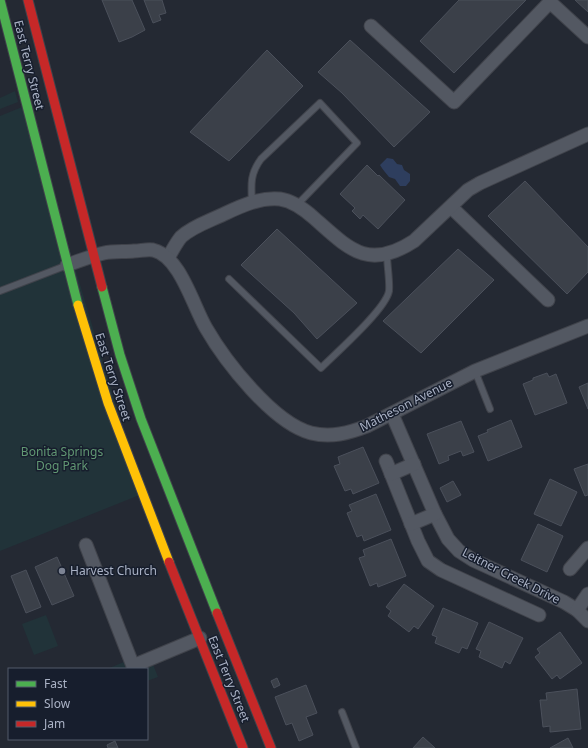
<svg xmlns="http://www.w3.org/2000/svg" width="588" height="748" viewBox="0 0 588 748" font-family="'Noto Sans',sans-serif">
  <rect width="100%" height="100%" fill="#242933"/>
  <g fill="#213339">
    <path d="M15,91L18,102L0,109V98Z"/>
    <path d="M27,105L142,494L0,551V116Z"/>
    <path d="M46,615L58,646L34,655L22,624Z"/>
    <path d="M148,652L158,677L147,681V669H107Z"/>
  </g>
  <path fill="#2e3e5e" d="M387,158L393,159L397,164L402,165L404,170L410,174V181L406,186H400L395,179L389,177C386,173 383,170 380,165Z"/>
  <g fill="#3b4049" stroke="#4b505b">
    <path d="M102,0H132L145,30L132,37L119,42Z"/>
    <path d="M144,0H162L166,13L159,15L161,20L153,23Z"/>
    <path d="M459,0H526L454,73L420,41Z"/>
    <path d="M575,0H588V12Z"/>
    <path d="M350,40L430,112L394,147L342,93L318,72Z"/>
    <path d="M267,50L303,86L229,161L190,132Z"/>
    <path d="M367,165L378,176L379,175L405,200L378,229L363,215L360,219L352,211L355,208L340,194Z"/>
    <path d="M525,181L588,247V272L567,294L488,216Z"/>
    <path d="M277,229L357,303L317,339L294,313L241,265Z"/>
    <path d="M458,249L494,280L421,353L383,321Z"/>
    <path d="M547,373L549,377L556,374L567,403L535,415L523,384L533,380V378Z"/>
    <path d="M588,383V409L579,387Z"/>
    <path d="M511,420L522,447L488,461L478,436L488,432L487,430Z"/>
    <path d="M461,421L474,452L463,456L461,451L448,456L449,460L439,464L427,434Z"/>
    <path d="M363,447L379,483L353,494L351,489L345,491L334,466L340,464L338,457Z"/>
    <path d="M588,464V495L585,496L574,469Z"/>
    <path d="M550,479L577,492L561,526L534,514Z"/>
    <path d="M453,481L461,495L447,502L440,488Z"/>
    <path d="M376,494L391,530L364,541L362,535L357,537L347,513L352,511L349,505Z"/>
    <path d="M538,524L563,536L547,572L521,560Z"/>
    <path d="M391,539L406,576L378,587L377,583L370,586L359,558L365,556L363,550Z"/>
    <path d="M57,557L74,596L52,605L35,567Z"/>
    <path d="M26,570L41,607L26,613L11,576Z"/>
    <path d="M404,584L434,606L418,629L414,626L409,632L388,616L391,611L386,607Z"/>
    <path d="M443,608L478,623L467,649L462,647L459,653L435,643L437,637L432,635Z"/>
    <path d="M489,622L523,638L510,664L505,661L502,668L479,657L481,651L476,649Z"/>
    <path d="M560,632L582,663L560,679L557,675L552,679L535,657L540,653L537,649Z"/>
    <path d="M277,678L280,685L274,688L271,681Z"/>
    <path d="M306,685L317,713L306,717L313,735L299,741L292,723L286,725L275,697Z"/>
    <path d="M577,689L581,729L550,732V726L543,727L540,700H547L546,693Z"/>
    <path d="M423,737L435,748H413Z"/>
    <path d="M568,738L573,748H550Z"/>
    <path d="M115,741L118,748H108L107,745Z"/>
  </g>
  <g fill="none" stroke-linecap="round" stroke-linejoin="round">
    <g stroke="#40434b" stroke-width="8">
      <g id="lane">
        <path d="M252,203C251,184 250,174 261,159L320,103L357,143L297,205"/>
        <path d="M229,279L321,368C336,353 386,309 389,291C390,281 387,265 387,254"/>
        <path d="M0,291L65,266"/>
        <path d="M475,371L490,409"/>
        <path d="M342,712L356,748"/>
      </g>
    </g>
    <g stroke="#40434b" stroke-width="15">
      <g id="street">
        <path d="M371,26L454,102L550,2L588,37"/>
        <path d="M451,207L548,300"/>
        <path d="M168,258C172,251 176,243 181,237C193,226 210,221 224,214C241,206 260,197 280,199C293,201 304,209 314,218C349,249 368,271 414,241L468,190L480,183L588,134"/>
        <path d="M67,265C79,261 91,256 104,253C113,251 125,252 134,251C140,251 147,249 153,250C180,256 193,306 206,328C225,361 273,423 311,433C331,438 349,433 367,426L475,371L588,326"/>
        <path d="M392,414L435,514L448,539L459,551L473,560L564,602L577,610L588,621"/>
        <path d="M386,461L418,541L428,561L441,570L539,615"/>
        <path d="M391,474L414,464"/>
        <path d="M411,524L435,514"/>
        <path d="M86,545L133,666L200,638"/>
        <path d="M570,569L588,548"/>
        <path d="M577,610L588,594"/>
      </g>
    </g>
    <g stroke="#40434b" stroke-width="11">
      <g id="fast">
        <path d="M0,0L78,305"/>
        <path d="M102,287L120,355L141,419L217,613"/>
      </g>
    </g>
    <g stroke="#40434b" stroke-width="11">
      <path id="slow" d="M78,305L108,403L169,562"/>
    </g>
    <g stroke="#40434b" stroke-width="11">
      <g id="jam">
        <path d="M28,0L102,287"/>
        <path d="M169,562L243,748"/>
        <path d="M217,613L271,748"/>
      </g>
    </g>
    <use href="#lane" stroke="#535862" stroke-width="6"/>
    <use href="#street" stroke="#535862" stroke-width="13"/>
    <use href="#fast" stroke="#4caf50" stroke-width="9"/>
    <use href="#slow" stroke="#ffc107" stroke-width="9"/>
    <use href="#jam" stroke="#c62828" stroke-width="9"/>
  </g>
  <circle fill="#7c8393" stroke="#171e2d" stroke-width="1.5" cx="62" cy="571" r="4"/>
  <g text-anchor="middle" stroke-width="3" stroke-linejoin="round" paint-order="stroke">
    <g font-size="12" fill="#abb3c6" stroke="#171e2d">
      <text transform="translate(29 65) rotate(76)" y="4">East Terry Street</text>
      <text transform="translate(113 377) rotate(72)" y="4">East Terry Street</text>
      <text transform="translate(406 405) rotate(-27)" y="4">Matheson Avenue</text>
      <text transform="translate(511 576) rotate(27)" y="4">Leitner Creek Drive</text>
      <text transform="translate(229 679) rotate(68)" y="4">East Terry Street</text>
    </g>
    <g font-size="12" fill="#619873" stroke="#171e2d">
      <text x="62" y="456">Bonita Springs<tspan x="62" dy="14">Dog Park</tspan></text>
    </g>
    <g font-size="12" fill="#abb3c6" stroke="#171e2d" text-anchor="start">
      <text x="70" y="575">Harvest Church</text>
    </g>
  </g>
  <rect x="8" y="668" width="140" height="72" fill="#171e2d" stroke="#525a6a"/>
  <rect x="16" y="681" width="20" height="6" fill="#4caf50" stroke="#525a6a"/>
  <text x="44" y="688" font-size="12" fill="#abb3c6">Fast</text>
  <rect x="16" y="701" width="20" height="6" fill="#ffc107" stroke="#525a6a"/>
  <text x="44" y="708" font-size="12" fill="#abb3c6">Slow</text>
  <rect x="16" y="721" width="20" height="6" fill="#c62828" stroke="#525a6a"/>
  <text x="44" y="728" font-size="12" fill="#abb3c6">Jam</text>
</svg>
